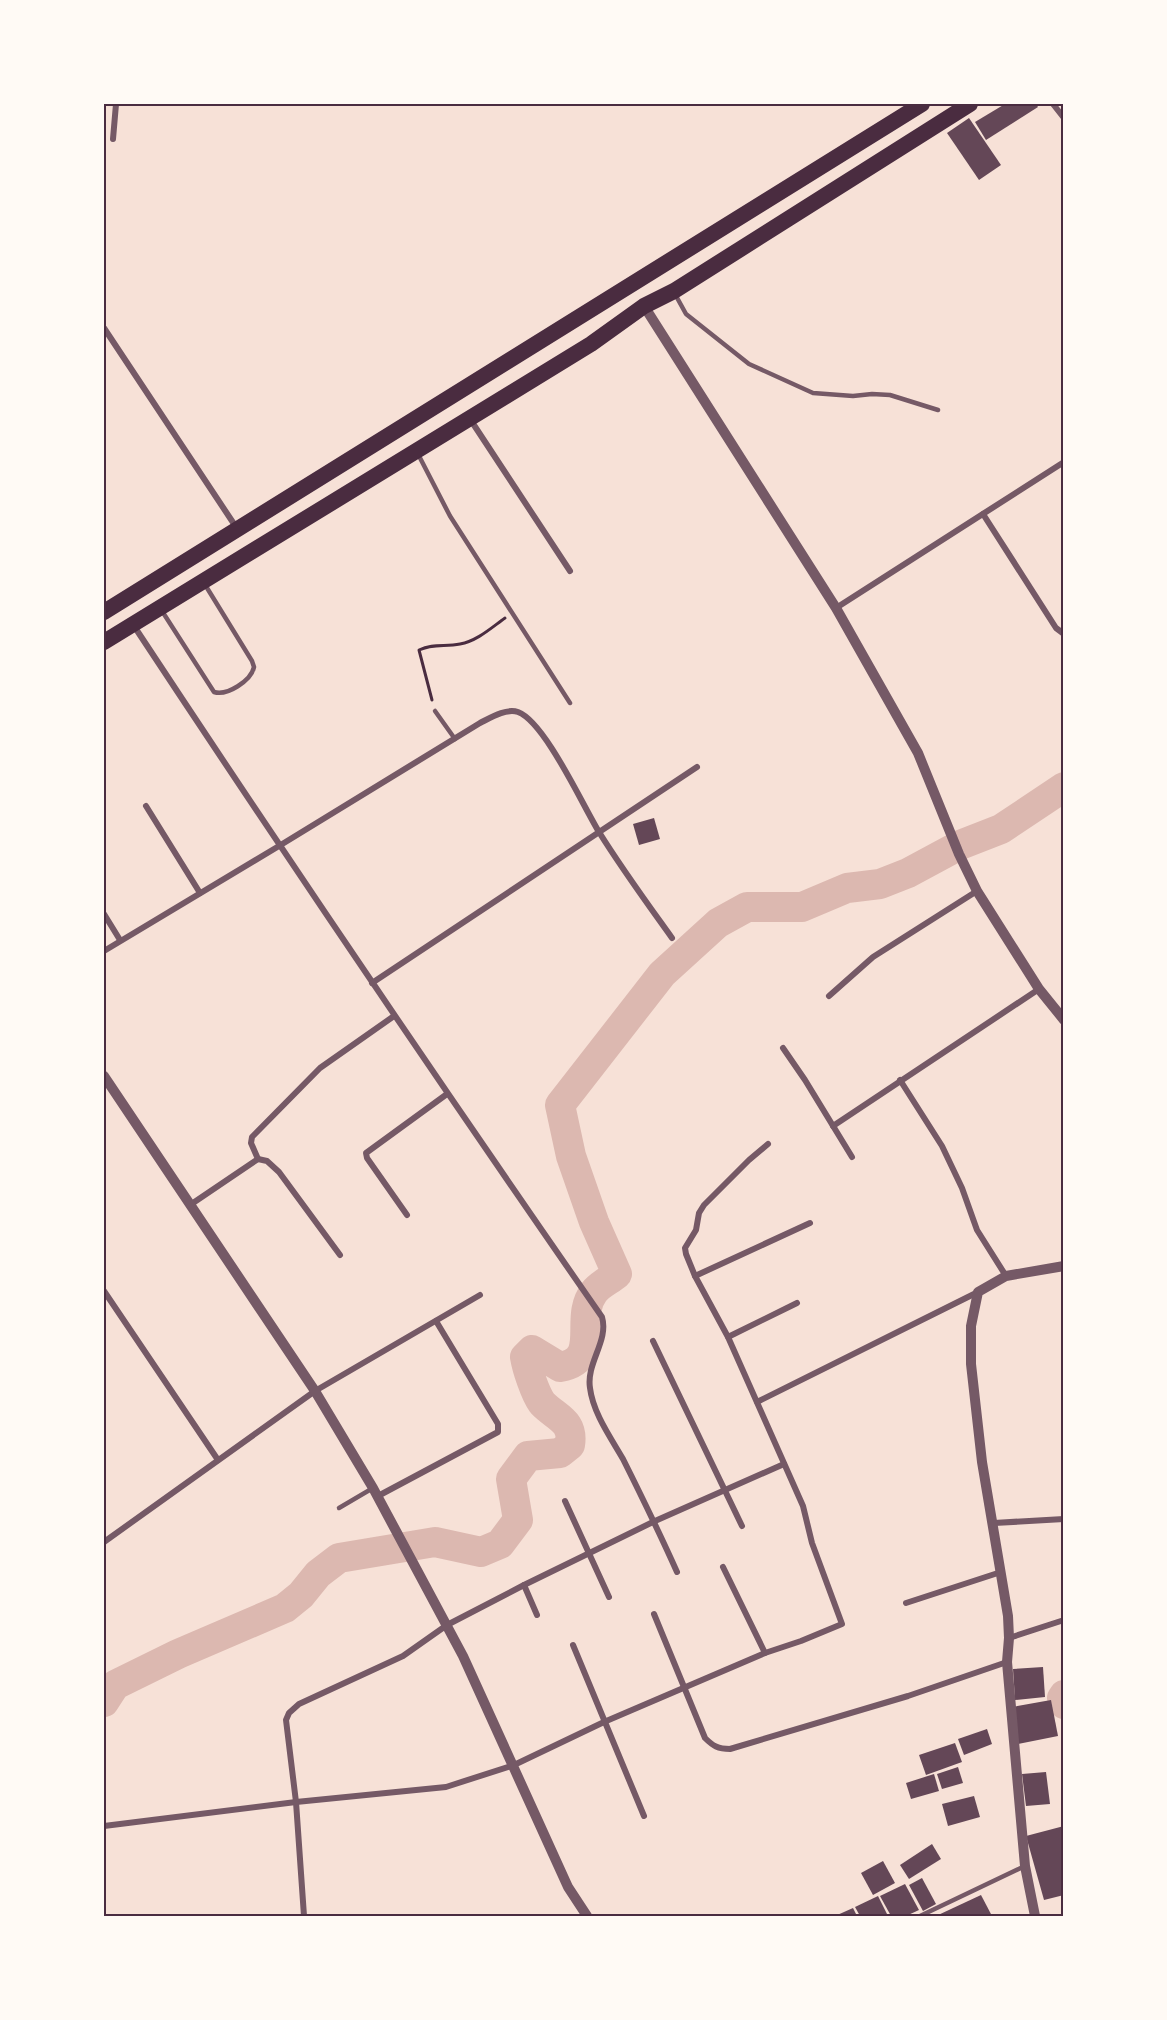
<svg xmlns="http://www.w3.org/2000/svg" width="1167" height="2020" viewBox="0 0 1167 2020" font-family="Poppins,sans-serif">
  <rect width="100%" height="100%" fill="#f7e1d7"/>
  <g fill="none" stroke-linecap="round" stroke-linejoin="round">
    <g stroke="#dcb8b0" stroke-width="30">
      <path d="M1064,1695L1062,1698L1064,1704"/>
      <path d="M104,1702L115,1685L178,1654L285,1608L301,1595L318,1574L339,1558L435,1542L481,1552L500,1544L518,1520L511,1479L528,1456L560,1453L570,1445C574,1420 556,1418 542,1403C535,1393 527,1369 525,1357L532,1350L560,1367C603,1359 573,1319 594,1292C599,1285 610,1280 617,1274L594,1222L571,1156L560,1105L662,974L718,923L747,907H802L847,888L880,884L908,873L960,845L1001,829L1064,787"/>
    </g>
  </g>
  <g fill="#644757">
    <path d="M1005,104H1036L1038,107L986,140L975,122Z"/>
    <path d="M969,118L1001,165L979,180L947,133Z"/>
    <path d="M654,818L660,839L639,845L633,824Z"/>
    <path d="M1043,1667L1045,1697L1015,1700L1013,1669Z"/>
    <path d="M1051,1700L1058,1736L1018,1744L1012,1707Z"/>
    <path d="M987,1729L992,1744L964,1755L958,1739Z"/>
    <path d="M955,1743L962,1762L926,1775L919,1755Z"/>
    <path d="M958,1767L963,1783L942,1789L937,1774Z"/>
    <path d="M1046,1772L1050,1804L1026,1806L1022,1774Z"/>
    <path d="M934,1774L939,1791L911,1799L906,1783Z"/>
    <path d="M974,1796L980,1817L948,1826L942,1804Z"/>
    <path d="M1064,1826V1895L1044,1900L1026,1836Z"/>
    <path d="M932,1844L941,1859L909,1879L900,1865Z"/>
    <path d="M883,1861L895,1883L873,1895L861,1873Z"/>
    <path d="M922,1878L936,1904L923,1911L909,1885Z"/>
    <path d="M905,1884L919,1910L906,1916H891L880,1896Z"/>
    <path d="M981,1895L992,1916H936Z"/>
    <path d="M878,1896L888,1916H860L855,1907Z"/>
    <path d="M853,1908L857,1916H835Z"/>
  </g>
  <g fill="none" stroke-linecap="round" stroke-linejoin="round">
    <path stroke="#4a2c40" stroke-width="3" d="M432,700L419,650C433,643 445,647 460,644C477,641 491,628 505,618"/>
    <g stroke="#755966" stroke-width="4.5">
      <path d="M675,294L686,314L749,364L813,393L853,396L872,394L890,395L938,410"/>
      <path d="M418,454L450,516L570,703"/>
      <path d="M162,611L214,692C227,696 251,681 254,667L252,661L204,583"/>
      <path d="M435,711L455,739"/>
      <path d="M339,1508L373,1488"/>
      <path d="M920,1916L1025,1866"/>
    </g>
    <g stroke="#755966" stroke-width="6">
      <path d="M1053,104L1064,118"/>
      <path d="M113,139L116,104"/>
      <path d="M104,328L236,527"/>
      <path d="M470,419L570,571"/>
      <path d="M983,514L1056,628L1064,634"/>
      <path d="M836,608L1064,462"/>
      <path d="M134,626C287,858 443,1088 602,1317C609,1341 586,1363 590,1388C593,1413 611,1438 623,1459C642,1497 660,1534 677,1572"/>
      <path d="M146,806L200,893"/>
      <path d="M104,914L120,940"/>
      <path d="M104,951L279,846L480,723C490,718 506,708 518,712C545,722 583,806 599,832C622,869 647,903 672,938"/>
      <path d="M372,983L697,767"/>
      <path d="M829,996L873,957L977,891"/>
      <path d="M783,1048L805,1080L852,1157"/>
      <path d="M900,1080L942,1146L962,1188L977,1230L1006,1276"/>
      <path d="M833,1126L1039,989"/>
      <path d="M258,1159L267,1161L279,1172L340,1255"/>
      <path d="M190,1205L258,1159L251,1143L252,1137L320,1068L394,1016"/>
      <path d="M407,1215L367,1158L366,1153L447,1094"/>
      <path d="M695,1276L810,1223"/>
      <path d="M104,1291L218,1460"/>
      <path d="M728,1337L797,1303"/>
      <path d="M653,1341L742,1526"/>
      <path d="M757,1402L978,1292"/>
      <path d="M378,1496L498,1432V1424L436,1321"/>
      <path d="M565,1501L609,1597"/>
      <path d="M994,1523L1064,1519"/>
      <path d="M104,1542L315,1391L480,1295"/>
      <path d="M723,1567L765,1653L801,1641L842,1624L812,1543L803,1506L728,1337L695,1276L686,1254L685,1248L696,1230L699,1213L704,1205L749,1160L768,1144"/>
      <path d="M524,1585L537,1615"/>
      <path d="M906,1603L1001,1572"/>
      <path d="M654,1614L705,1738C713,1746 718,1749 730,1749L908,1696L1007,1662"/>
      <path d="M1009,1638L1064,1620"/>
      <path d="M573,1645L644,1816"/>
      <path d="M104,1826L296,1802L446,1787L514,1765L604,1722L765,1653"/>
      <path d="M304,1916L296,1802L286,1720L289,1713L299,1704L403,1656L447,1625L524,1585L655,1521L784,1464"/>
    </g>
    <g stroke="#755966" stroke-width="10">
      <path d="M644,306L836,608L918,753L959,854L977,891L1039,989L1064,1020"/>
      <path d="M104,1076L315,1391L373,1488L463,1656L568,1887L587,1916"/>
      <path d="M1035,1916L1025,1866L1007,1662L1009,1638L1008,1616L982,1462L971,1364V1326L978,1292L1006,1276L1064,1266"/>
    </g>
    <g stroke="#4a2c40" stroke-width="16">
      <path d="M104,612L922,104"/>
      <path d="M104,642L591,344L644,306L674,291L970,104"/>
    </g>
  </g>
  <rect width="1167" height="2020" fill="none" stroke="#fffaf5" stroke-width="210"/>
  <rect x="105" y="105" width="957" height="1810" fill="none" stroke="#4a2c40" stroke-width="2"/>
</svg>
